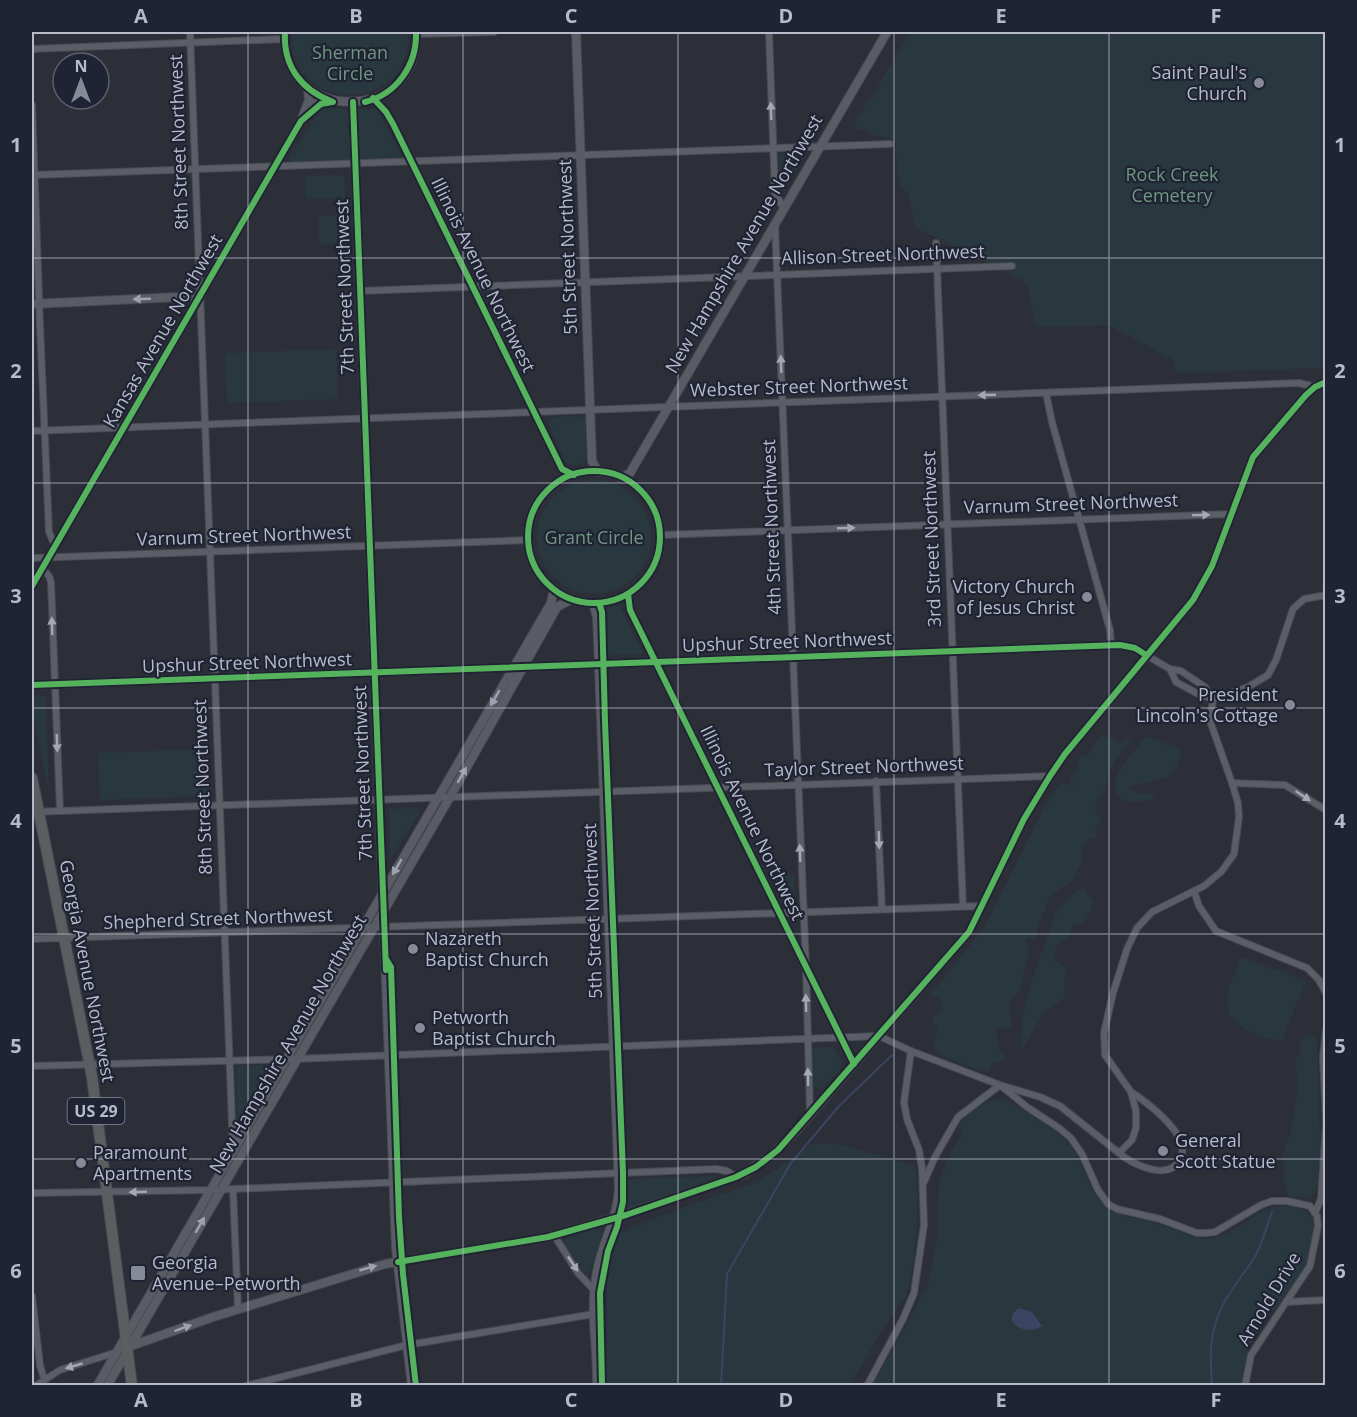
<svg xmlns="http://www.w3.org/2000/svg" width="1357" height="1417" viewBox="0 0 1357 1417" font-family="'Open Sans',sans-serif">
  <rect width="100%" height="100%" fill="#2c2f38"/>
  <g fill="#29373e">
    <path d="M292,32H408C413,116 286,115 292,32Z"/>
    <path d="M910,32H1325V368L1175,373L1174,360L1108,325L1036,327L1027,283L916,228L908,193L900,186L894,139L873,135L866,129L853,130L857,123V116L864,111L865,102L870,100Z"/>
    <path d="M321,106L347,109L351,160L291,162L289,158L309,128Z"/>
    <path d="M376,108L402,158L360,160L358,110Z"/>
    <path d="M800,152L803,154V157L785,189L781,190L779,188L778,155L781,153Z"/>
    <path d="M344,175L345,198L306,199L305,176Z"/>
    <path d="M341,215L342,243L319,244L318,216Z"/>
    <path d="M336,349L338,399L227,403L225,353Z"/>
    <path d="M579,416L585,419L586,459C582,467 573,466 566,463L548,423L552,417Z"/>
    <circle cx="594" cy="537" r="57"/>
    <path d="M619,605L643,652L641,655H608L605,652L604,609Z"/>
    <path d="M32,697H46L49,794L32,708Z"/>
    <path d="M1102,736L1112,738L1116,736L1117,744L1130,738L1132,739L1115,761L1108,775L1105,790L1096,804L1095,812L1102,820L1095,828L1097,838L1089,839L1083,845L1081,864L1072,881L1050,897L1038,926L1036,939L1027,938L1025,941L1029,950L1020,990L1010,1001L1011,1027L1007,1029L999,1026L996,1029L1000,1050L1006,1057L1005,1060L993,1063L989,1071L986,1072L957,1062L937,1053L934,1046L938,1028L932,1023C932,1016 935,1015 941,1011L942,1003L937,997H932L931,994L984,928L1045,806L1060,783L1073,785L1069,775L1077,772L1078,758L1089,755L1096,741Z"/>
    <path d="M1145,737L1157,740L1183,751L1171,777L1129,786V788L1139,794H1152L1155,796V799C1144,801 1126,806 1118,795C1105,777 1136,752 1145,737Z"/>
    <path d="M207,749L209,792L205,796L100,800L98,753Z"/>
    <path d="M416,808L418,809L419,813L390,860L389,809Z"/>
    <path d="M794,874V903H785L771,875Z"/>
    <path d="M1085,888L1093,903L1090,912L1083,924H1073C1072,928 1072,931 1070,935C1063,946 1053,940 1054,960L1067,969L1064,975L1065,998L1044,1012L1023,1048H1021L1022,1017L1031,982L1058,908L1079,889Z"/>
    <path d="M1241,957L1306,981L1281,1042L1247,1031L1229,1015L1227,993Z"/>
    <path d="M1314,1035L1317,1039L1320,1143L1317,1187L1316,1192L1308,1200L1301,1197L1288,1196L1283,1180L1285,1168L1282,1161L1284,1150L1291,1132L1297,1095L1298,1076L1294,1062L1301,1052L1300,1042L1304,1038Z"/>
    <path d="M818,1047H834L841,1061L842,1067L822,1089L814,1087L812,1050Z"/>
    <path d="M268,1065L272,1067V1071L243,1123L238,1124L237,1122L236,1068L239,1066Z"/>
    <path d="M1001,1098L1007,1100C1026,1113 1060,1130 1073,1149C1087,1170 1088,1195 1111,1210C1125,1219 1144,1219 1159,1224C1172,1229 1185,1235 1198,1238C1238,1247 1268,1180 1311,1216C1328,1261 1274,1302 1254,1337C1246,1352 1243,1369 1241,1385L872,1386L928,1286L937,1240L939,1182L951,1152L963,1131L957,1127C967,1112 983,1101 1001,1098Z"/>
    <path d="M812,1144H839L915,1166L918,1198L914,1262L906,1296L879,1335L850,1385H606L607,1267L615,1240L620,1233L658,1217L760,1181Z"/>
    <path d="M711,1176L713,1177L712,1179L630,1208L624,1205V1183L627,1179Z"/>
    <path d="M595,1228L602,1229C603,1236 591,1273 587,1277L562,1240Z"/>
  </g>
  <path fill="#3b4462" d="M1019,1308L1032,1312L1042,1326C1025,1338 999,1320 1019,1308Z"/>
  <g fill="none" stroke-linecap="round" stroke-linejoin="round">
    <g stroke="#3b4462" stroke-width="2">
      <path d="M721,1386L727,1274L791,1163L839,1106L892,1055"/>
      <path d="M1212,1386C1211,1367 1209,1347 1214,1329C1220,1302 1238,1282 1253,1260C1262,1246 1266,1227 1272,1212"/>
    </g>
    <g stroke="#484a51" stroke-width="8">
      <g id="street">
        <path d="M190,32L233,1150"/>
        <path d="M769,32L775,193L784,209"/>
        <path d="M416,34L494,32"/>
        <path d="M32,49L284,39"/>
        <path d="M32,105C37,247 42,390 49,532L55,546"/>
        <path d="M32,175L890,144"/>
        <path d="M775,225L806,966L810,1115"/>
        <path d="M936,243L963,906"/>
        <path d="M360,291L1012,266"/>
        <path d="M1046,393L1052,422L1110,630L1111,645"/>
        <path d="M32,431L1299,383L1315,387"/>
        <path d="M660,535L1231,514"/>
        <path d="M32,558L529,540"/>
        <path d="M42,568L49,576L51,582L60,811"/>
        <path d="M1146,655L1170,669L1181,671L1205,687L1213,699"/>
        <path d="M1170,669L1176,682L1200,695L1212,698"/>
        <path d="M1213,699L1248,687L1268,675L1276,660L1293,609L1304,599L1326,595"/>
        <path d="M876,781L882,909"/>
        <path d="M1232,783L1285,785L1326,810"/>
        <path d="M32,812L1050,776"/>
        <path d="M1194,891L1199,906L1216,931L1307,968L1319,980L1326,993"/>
        <path d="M32,939L982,906"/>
        <path d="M1326,1030L1323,1057L1326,1121"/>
        <path d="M32,1066L296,1059L879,1036L911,1051L1000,1085L1027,1107L1059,1128L1071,1138L1082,1154L1098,1190L1108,1204L1117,1209L1160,1219L1197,1233H1206L1215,1232L1261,1205L1272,1201H1287L1310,1206L1317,1216L1318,1226L1310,1266L1251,1355L1245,1386"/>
        <path d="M1119,1153C1132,1165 1170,1182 1180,1159C1182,1155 1183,1150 1182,1145C1177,1126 1147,1102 1131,1092"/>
        <path d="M924,1182L935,1157L958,1117L1000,1085L1040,1097L1060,1106L1119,1153L1132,1140L1136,1128V1111L1131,1092L1105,1055L1104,1033L1113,993L1127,949L1137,928L1152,912L1204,886L1221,872L1234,854L1239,817L1238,803L1232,783L1210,721L1213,699"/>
        <path d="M233,1189L238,1309"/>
        <path d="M32,1193L210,1190L716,1169L727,1171L736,1177"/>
        <path d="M1315,1213L1321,1199L1326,1123"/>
        <path d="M554,1235L578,1273L594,1290"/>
        <path d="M32,1296L40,1365L44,1379"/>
        <path d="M1286,1302L1326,1300"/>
        <path d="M35,1386L60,1370L117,1352"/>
        <path d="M246,1386L407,1345L594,1314"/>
        <path d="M867,1386L903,1319L914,1293L924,1225L922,1168L919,1150L907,1119L904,1102L911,1051"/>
      </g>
    </g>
    <g stroke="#484a51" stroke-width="10">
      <g id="secondary">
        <path d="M285,32C280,124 419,126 416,32"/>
        <path d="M576,32L592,461L598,472"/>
        <path d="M373,98L386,112L393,124L562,469L574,475"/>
        <path d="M353,102L396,1247L412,1386"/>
        <path d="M307,110L323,98H327"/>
        <path d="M32,304L200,296"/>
        <circle cx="594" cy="537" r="66"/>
        <path d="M621,478L630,473L887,32"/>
        <path d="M32,586L301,121L309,100L308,87"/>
        <path d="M628,594L630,610L854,1064"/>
        <path d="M593,603L597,617L598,640L619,1187C618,1220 600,1246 596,1278C590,1313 598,1350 597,1386"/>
        <path d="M32,685L1120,645L1135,648L1146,655"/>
        <path d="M128,1347L213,1317L385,1264L548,1237L630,1213L744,1174L772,1155L794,1133L969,932L1024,819L1050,776L1065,754L1193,600L1212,566L1253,457L1306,395L1315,387L1326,382"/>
        <path d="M97,1386L551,603L554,589"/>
        <path d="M107,1386L450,797L557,607L572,599"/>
      </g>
    </g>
    <g stroke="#494b53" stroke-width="12">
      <path id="highway" d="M32,778L92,1077L132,1386"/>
    </g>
    <use href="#street" stroke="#5b5e67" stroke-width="6"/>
    <use href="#secondary" stroke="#5a5c65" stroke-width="8"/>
    <use href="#highway" stroke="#5b5d60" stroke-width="10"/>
    <g stroke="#1f2333" stroke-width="10">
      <g id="cycleway">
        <path d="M285,32C283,66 301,90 333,102"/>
        <path d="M373,98L386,112L393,124L562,469L574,475"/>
        <path d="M353,102L386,970"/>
        <path d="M365,102C397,94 417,65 416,32"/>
        <circle cx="594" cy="537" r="66"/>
        <path d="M32,586L301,121L321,104L332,102"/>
        <path d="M628,594L630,610L854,1064"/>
        <path d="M599,603L602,612L605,722L623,1173V1202L617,1227L608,1251L600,1293L602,1386"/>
        <path d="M32,685L1120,645L1135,648L1146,655"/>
        <path d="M386,959L391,967L399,1217L403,1274L416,1386"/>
        <path d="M398,1262L548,1237L626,1215L736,1177L756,1167L778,1150L969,932L1024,819L1050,776L1065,754L1193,600L1212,566L1253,457L1306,395L1315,387L1326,382"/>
      </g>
    </g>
    <use href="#cycleway" stroke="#56b35d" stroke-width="6"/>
  </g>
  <defs><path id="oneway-solid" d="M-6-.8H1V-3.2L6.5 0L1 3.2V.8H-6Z" transform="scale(1.5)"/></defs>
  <g fill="#a4a8b5">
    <use href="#oneway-solid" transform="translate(771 111) rotate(-92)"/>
    <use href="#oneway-solid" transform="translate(781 364) rotate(-92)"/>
    <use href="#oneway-solid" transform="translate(987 395) rotate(178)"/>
    <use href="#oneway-solid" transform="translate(1201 515) rotate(-2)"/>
    <use href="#oneway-solid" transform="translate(846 528) rotate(-2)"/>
    <use href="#oneway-solid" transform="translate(52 626) rotate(-92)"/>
    <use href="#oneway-solid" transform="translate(57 743) rotate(88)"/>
    <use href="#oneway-solid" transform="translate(1303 796) rotate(33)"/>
    <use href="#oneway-solid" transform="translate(879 840) rotate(88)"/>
    <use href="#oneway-solid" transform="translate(800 853) rotate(-92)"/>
    <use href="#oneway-solid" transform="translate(806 1003) rotate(-91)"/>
    <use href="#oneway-solid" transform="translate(808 1077) rotate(-91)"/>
    <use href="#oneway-solid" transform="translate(138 1192) rotate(178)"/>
    <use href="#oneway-solid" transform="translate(573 1264) rotate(56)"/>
    <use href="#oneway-solid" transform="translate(74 1366) rotate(163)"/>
  </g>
  <g fill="#9fa2b0">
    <use href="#oneway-solid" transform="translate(142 299) rotate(178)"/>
    <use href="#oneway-solid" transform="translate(495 698) rotate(120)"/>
    <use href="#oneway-solid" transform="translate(462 775) rotate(-60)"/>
    <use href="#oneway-solid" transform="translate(397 867) rotate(120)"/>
    <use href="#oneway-solid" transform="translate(200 1225) rotate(-60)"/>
    <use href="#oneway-solid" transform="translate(368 1268) rotate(-16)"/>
    <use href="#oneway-solid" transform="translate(183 1328) rotate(-20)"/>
  </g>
  <path fill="none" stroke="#b6bac9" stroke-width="1.5" stroke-opacity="0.55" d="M248,32V1386M463,32V1386M678,32V1386M894,32V1386M1109,32V1386M32,258H1326M32,483H1326M32,708H1326M32,934H1326M32,1159H1326"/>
  <g fill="#868996" stroke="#1f2333" stroke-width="2">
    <circle cx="1259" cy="83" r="6"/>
    <circle cx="1087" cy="597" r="6"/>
    <circle cx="1290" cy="705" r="6"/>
    <circle cx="413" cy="949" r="6"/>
    <circle cx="420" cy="1028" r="6"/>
    <circle cx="1163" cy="1151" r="6"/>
    <circle cx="81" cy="1163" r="6"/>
    <rect x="130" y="1265" width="16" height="16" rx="3"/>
  </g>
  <g text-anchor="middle" stroke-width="4.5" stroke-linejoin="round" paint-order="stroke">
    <rect fill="#1f2333" stroke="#898d9c" stroke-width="1.5" x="67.5" y="1098" width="57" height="26" rx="4.5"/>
    <g font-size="16" font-weight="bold" fill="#b6bac9">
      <text x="96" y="1117">US 29</text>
    </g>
    <g font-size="18" fill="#6f9880" stroke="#1f2333">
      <text x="350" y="59">Sherman<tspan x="350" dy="21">Circle</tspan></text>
      <text x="1172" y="181">Rock Creek<tspan x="1172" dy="21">Cemetery</tspan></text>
      <text x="594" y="544">Grant Circle</text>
    </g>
    <g font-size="18" fill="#b6bac9" stroke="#1f2333" text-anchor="start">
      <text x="1247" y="79" text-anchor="end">Saint Paul's<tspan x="1247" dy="21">Church</tspan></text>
      <text x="1075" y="593" text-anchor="end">Victory Church<tspan x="1075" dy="21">of Jesus Christ</tspan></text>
      <text x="1278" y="701" text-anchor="end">President<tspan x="1278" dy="21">Lincoln's Cottage</tspan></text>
      <text x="425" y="945">Nazareth<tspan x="425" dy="21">Baptist Church</tspan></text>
      <text x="432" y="1024">Petworth<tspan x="432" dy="21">Baptist Church</tspan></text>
      <text x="1175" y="1147">General<tspan x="1175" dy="21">Scott Statue</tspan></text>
      <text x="93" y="1159">Paramount<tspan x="93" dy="21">Apartments</tspan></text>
      <text x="152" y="1269">Georgia<tspan x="152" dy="21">Avenue–Petworth</tspan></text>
    </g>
    <g font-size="18" fill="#b6bac9" stroke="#1f2333">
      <text transform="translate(179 142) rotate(-92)" y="6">8th Street Northwest</text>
      <text transform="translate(744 244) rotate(-60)" y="6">New Hampshire Avenue Northwest</text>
      <text transform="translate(568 247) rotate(-92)" y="6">5th Street Northwest</text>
      <text transform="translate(883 255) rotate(-2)" y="6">Allison Street Northwest</text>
      <text transform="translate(483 275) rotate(64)" y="6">Illinois Avenue Northwest</text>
      <text transform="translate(345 287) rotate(-92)" y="6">7th Street Northwest</text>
      <text transform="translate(163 331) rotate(-60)" y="6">Kansas Avenue Northwest</text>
      <text transform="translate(799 387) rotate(-2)" y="6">Webster Street Northwest</text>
      <text transform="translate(1071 504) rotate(-2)" y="6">Varnum Street Northwest</text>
      <text transform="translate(772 527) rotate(-92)" y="6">4th Street Northwest</text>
      <text transform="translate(244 536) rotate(-2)" y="6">Varnum Street Northwest</text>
      <text transform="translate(932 539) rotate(-92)" y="6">3rd Street Northwest</text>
      <text transform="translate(787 642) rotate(-2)" y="6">Upshur Street Northwest</text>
      <text transform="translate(247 663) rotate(-2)" y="6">Upshur Street Northwest</text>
      <text transform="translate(864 767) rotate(-2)" y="6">Taylor Street Northwest</text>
      <text transform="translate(363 773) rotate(-92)" y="6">7th Street Northwest</text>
      <text transform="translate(203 787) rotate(-92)" y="6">8th Street Northwest</text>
      <text transform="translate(752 823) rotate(64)" y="6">Illinois Avenue Northwest</text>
      <text transform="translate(593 911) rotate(-92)" y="6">5th Street Northwest</text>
      <text transform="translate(218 919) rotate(-2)" y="6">Shepherd Street Northwest</text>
      <text transform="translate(87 971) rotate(79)" y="6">Georgia Avenue Northwest</text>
      <text transform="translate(288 1044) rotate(-60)" y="6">New Hampshire Avenue Northwest</text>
      <text transform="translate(1269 1299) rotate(-59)" y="6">Arnold Drive</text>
    </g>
  </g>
  <rect width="1357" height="1417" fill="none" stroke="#1f2333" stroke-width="66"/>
  <g transform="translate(81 81)"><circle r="28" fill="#1f2333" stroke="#5b5f6f" stroke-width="1.5"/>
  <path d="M0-4.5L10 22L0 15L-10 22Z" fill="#868996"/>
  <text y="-9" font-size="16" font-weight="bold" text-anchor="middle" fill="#b6bac9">N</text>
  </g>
  <rect x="33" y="33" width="1291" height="1351" fill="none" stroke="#b6bac9" stroke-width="2"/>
  <g font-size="20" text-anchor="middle" font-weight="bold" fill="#b6bac9">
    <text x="141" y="23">A</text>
    <text x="356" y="23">B</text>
    <text x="571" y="23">C</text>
    <text x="786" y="23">D</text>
    <text x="1001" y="23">E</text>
    <text x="1216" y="23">F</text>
    <text x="16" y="152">1</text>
    <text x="1340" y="152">1</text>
    <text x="16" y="378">2</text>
    <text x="1340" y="378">2</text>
    <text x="16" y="603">3</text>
    <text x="1340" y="603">3</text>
    <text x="16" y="828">4</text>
    <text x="1340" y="828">4</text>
    <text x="16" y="1053">5</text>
    <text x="1340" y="1053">5</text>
    <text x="16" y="1278">6</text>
    <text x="1340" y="1278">6</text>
    <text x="141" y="1407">A</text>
    <text x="356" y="1407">B</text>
    <text x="571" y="1407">C</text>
    <text x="786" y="1407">D</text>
    <text x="1001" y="1407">E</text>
    <text x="1216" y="1407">F</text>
  </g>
</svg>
